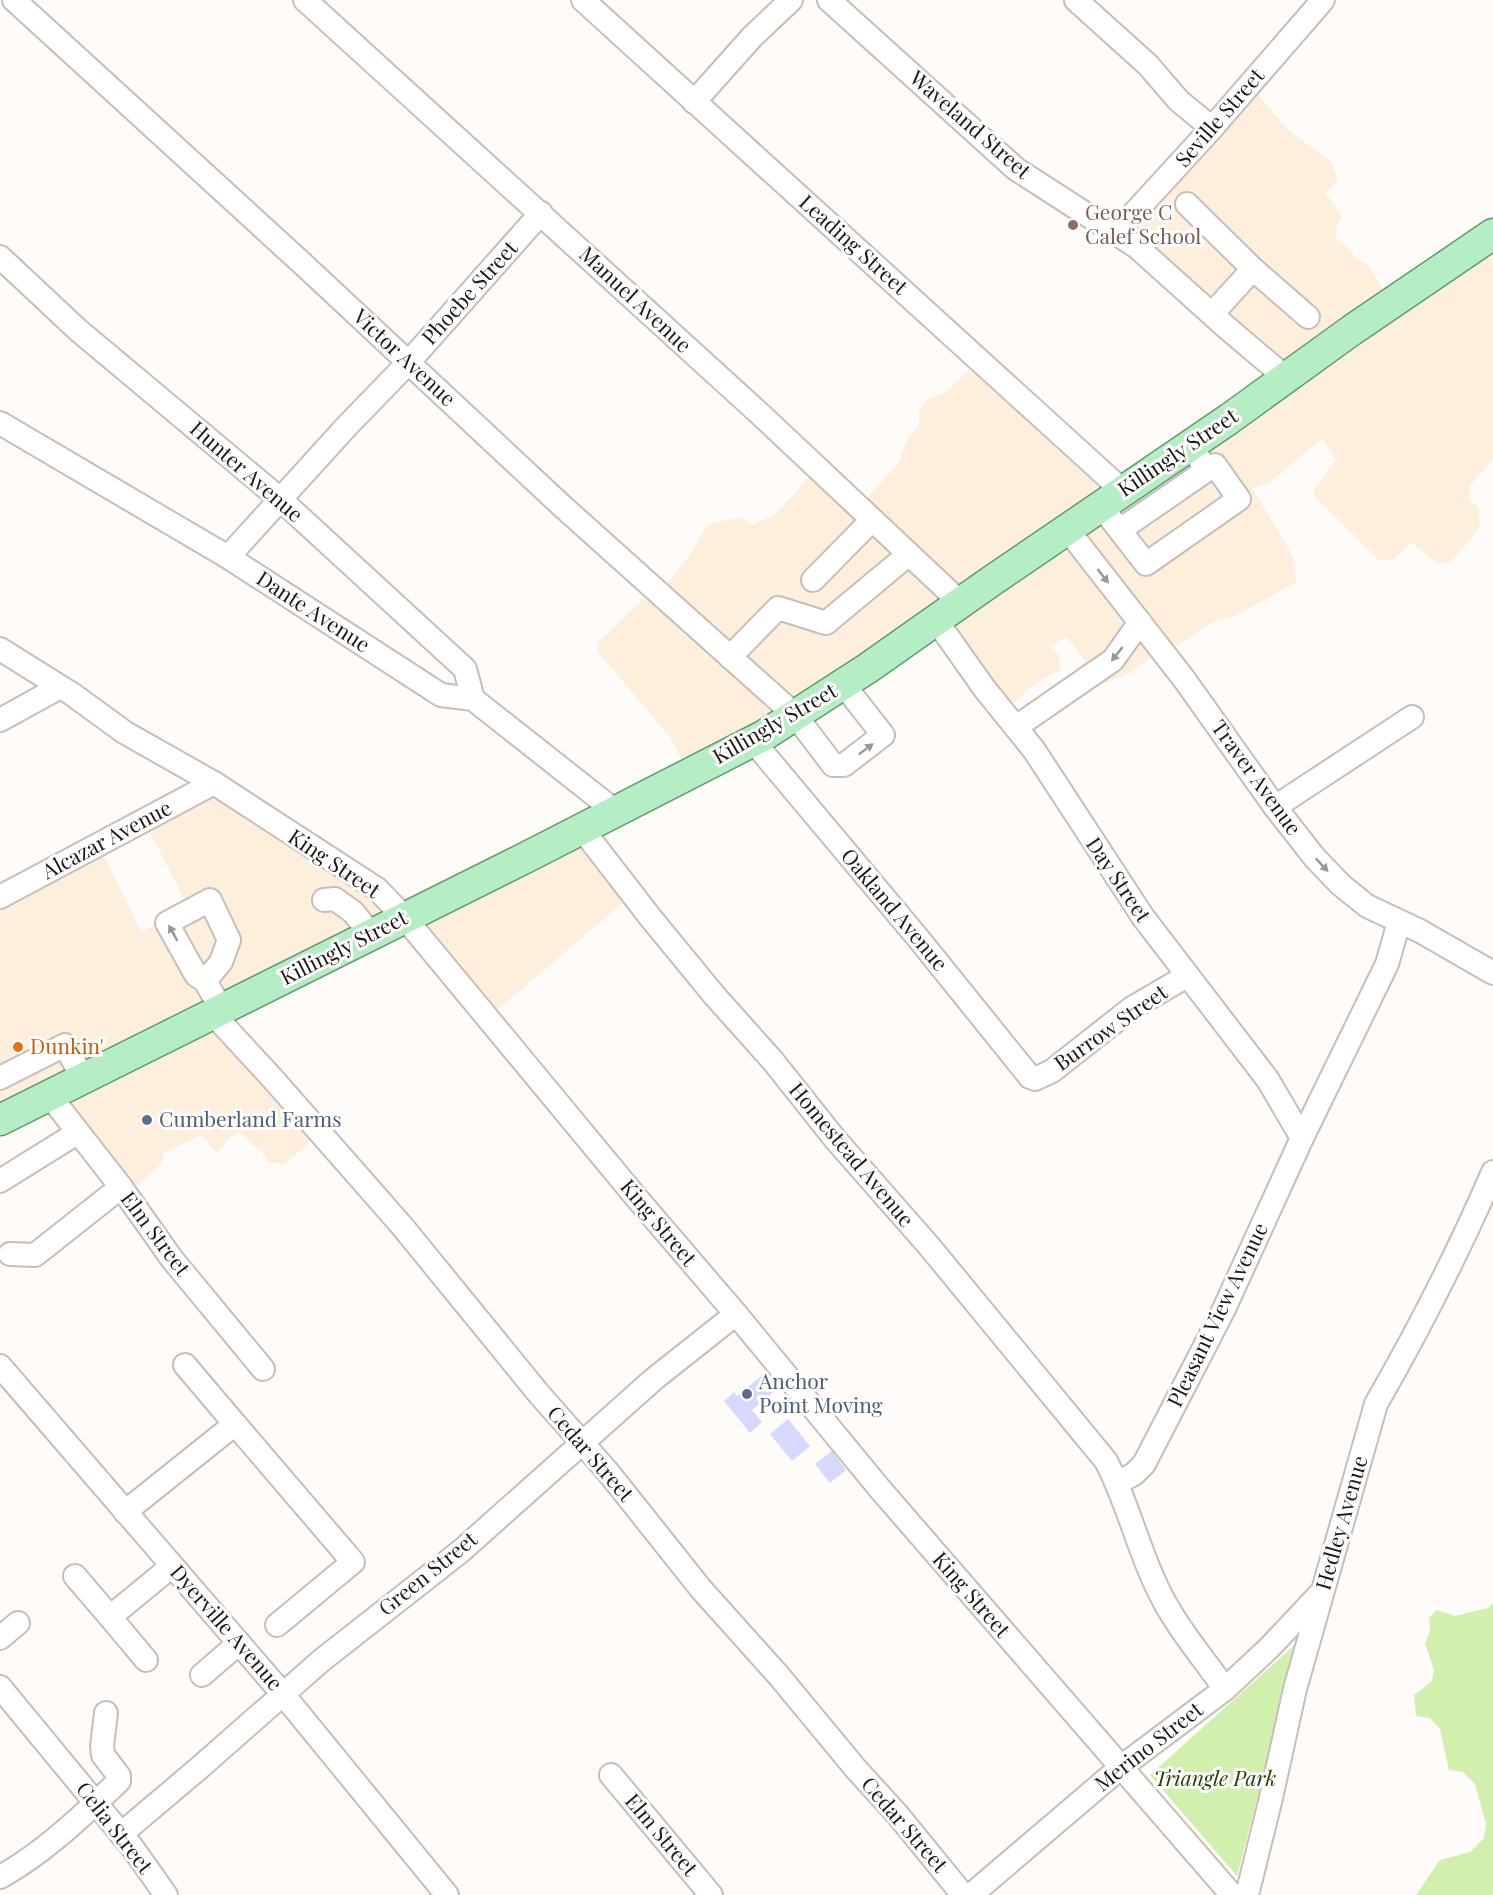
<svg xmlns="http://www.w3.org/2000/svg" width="1493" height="1895" viewBox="0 0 1493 1895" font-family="'Playfair Display',serif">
  <rect width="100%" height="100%" fill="#fefbf9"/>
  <g fill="#feefdc">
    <path d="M1251,87L1289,131L1330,160L1338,181L1325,192L1342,217L1337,226L1336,240L1350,249L1355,258L1367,264L1390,300L1493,237V459L1469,487V500L1479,508L1480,528L1450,562L1438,564L1411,542L1395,559L1378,560L1315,497L1314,488L1336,460L1322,438L1269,483L1252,488L1293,556L1297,582L1233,617L1211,623L1165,654L1157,653L1130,673L1103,684L1067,637L1050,646L1059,655L1060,670L1035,683L1007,710L942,624L688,772L670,737L598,652V643L652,590L663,589L692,552L708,524L742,517L752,525L776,514L816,469L862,504L899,462L908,437L919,427V411L928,399L946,392L978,360L1119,488L1278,383L1122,237Z"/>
    <path d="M214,783L404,917L221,1013L320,1134L284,1164L268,1162L262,1152L239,1132L232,1136L217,1153L201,1135L164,1153L161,1164L124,1198L43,1102L0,1121V897L98,844L141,932L188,906L143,819Z"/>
    <path d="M582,830L631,896L489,1017L411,923Z"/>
  </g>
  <g fill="#d1f0ae">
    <path d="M1493,1603V1895H1416L1440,1860L1470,1852L1484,1838L1486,1824L1475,1784L1463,1772L1449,1770L1440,1729L1430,1718L1416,1716L1414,1695L1432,1681L1434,1670L1425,1643L1430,1632L1429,1618L1437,1610L1455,1616L1488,1608Z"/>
    <path d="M1299,1641L1237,1876L1150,1775Z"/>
  </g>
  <g fill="#d6d9fd">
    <path d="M766,1372L779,1387L752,1410L762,1422L750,1433L724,1401L734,1392L737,1396Z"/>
    <path d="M788,1419L810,1446L792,1461L770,1434Z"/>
    <path d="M832,1451L846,1470L830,1483L815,1464Z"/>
  </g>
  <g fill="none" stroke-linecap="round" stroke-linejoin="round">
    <g stroke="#c6bfb9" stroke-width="26">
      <g id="minor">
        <path d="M14,0L305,266L561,505L795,715L833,765H844L883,735L843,684"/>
        <path d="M305,0L760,414L961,603"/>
        <path d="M583,0L1123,491"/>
        <path d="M829,0L1016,169L1137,247L1226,327L1285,377"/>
        <path d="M1076,0L1148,65L1179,101L1212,128"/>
        <path d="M694,102L752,37L791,0"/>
        <path d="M1187,204L1253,269L1212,314"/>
        <path d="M1115,234L1212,128L1323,0"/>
        <path d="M0,257L78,330L280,499L465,669L473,699"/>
        <path d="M1253,269L1308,317"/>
        <path d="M0,423L228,557L441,695L473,699L615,811"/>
        <path d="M1101,506L1146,564L1239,499L1215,465L1207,470L1190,445"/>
        <path d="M1067,529L1184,679L1275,807L1315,858L1341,885L1367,906L1420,931L1493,973"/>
        <path d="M1120,530L1207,470"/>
        <path d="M228,557L346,427L408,363L541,213"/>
        <path d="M813,580L872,520"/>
        <path d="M936,620L984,688L1034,750L1143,917L1268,1080L1302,1138"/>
        <path d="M0,649L72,694L124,732L214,783L377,889L404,917L635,1196L736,1314L880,1489L1232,1895"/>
        <path d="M730,657L778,608L826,623L909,554"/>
        <path d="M0,720L60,687"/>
        <path d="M1016,727L1113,660L1140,622"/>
        <path d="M753,741L918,938L1030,1077L1035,1079L1052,1071L1132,1008L1187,976"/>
        <path d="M1275,807L1412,717"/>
        <path d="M582,829L650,917L714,995L773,1061L835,1139L929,1246L1106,1461C1127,1501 1137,1545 1156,1585C1173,1623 1201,1655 1225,1689"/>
        <path d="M0,897L214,783"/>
        <path d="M324,900L335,899L353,912L371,934"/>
        <path d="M205,981L221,962L229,940L210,900L167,923L196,975L205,981L222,1010"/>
        <path d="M214,1015L273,1079L402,1226L539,1394L608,1472L701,1589L779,1676L856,1769L897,1814L963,1895"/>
        <path d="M0,1078L65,1045L83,1079"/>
        <path d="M50,1096L121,1187L172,1259L263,1369"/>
        <path d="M0,1181L77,1133"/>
        <path d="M10,1254L35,1255L121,1187"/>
        <path d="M185,1365L235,1424"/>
        <path d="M0,1366L282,1693L447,1895"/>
        <path d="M1117,1483L1134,1474L1144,1464L1224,1309L1302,1138L1387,964L1399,922"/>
        <path d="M125,1512L235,1424L353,1562L277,1625"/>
        <path d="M75,1576L110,1617L172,1566"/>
        <path d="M110,1617L146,1660"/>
        <path d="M0,1638L18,1623"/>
        <path d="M202,1675L239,1643"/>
        <path d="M0,1687L132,1847L166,1895"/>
        <path d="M611,1775L711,1895"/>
        <path d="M121,1834L198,1769L322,1660L461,1551L654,1379L736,1314"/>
        <path d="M0,1877C44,1853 83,1815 119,1781V1776L103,1755L102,1746L106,1713"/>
        <path d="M971,1895L1120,1768L1225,1689L1269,1648L1318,1596"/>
        <path d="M1247,1895L1271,1798L1295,1689L1376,1404C1419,1329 1459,1251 1493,1172"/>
      </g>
    </g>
    <g stroke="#5f9c6d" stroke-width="33">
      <path id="major" d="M0,1120L523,859L763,736L868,668L990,582L1229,419L1352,330L1493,234"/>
    </g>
    <use href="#minor" stroke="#fff" stroke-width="22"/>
    <use href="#major" stroke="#b5eec4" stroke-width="30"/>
  </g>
  <defs><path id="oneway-solid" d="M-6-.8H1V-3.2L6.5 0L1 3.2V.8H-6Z" transform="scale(1.5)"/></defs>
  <g fill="#989796">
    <use href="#oneway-solid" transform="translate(1103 576) rotate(52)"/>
    <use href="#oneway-solid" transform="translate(1117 654) rotate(128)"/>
    <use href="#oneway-solid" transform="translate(866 749) rotate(-37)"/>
    <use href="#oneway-solid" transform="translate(1322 865) rotate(47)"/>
    <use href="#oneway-solid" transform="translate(173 933) rotate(-119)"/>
  </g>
  <circle fill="#8d6e63" stroke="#fff" stroke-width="2" cx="1073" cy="225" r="6"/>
  <circle fill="#e8710a" stroke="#fff" stroke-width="2" cx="18" cy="1047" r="6"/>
  <g fill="#5c6f8a" stroke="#fff" stroke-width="2">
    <circle cx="147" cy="1120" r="6"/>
    <circle cx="747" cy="1394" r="6"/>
  </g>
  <g text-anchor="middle" stroke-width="6" stroke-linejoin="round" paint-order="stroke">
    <g font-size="21" fill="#1b1816" stroke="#fff">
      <text transform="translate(1220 118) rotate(-49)" y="7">Seville Street</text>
      <text transform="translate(970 125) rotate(41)" y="7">Waveland Street</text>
      <text transform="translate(853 245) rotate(42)" y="7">Leading Street</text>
      <text transform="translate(470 293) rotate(-48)" y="7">Phoebe Street</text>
      <text transform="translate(635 300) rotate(43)" y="7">Manuel Avenue</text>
      <text transform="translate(404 358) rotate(43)" y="7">Victor Avenue</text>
      <text transform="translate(1178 453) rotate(-34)" y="7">Killingly Street</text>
      <text transform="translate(246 472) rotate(41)" y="7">Hunter Avenue</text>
      <text transform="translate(313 612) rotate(33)" y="7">Dante Avenue</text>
      <text transform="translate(775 724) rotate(-30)" y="7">Killingly Street</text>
      <text transform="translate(1256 778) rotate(54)" y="7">Traver Avenue</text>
      <text transform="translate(107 840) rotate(-28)" y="7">Alcazar Avenue</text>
      <text transform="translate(334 864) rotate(34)" y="7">King Street</text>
      <text transform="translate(1118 880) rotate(56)" y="7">Day Street</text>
      <text transform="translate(894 910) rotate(50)" y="7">Oakland Avenue</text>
      <text transform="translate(344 948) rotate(-27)" y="7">Killingly Street</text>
      <text transform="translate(1111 1028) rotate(-35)" y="7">Burrow Street</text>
      <text transform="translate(851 1155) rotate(50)" y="7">Homestead Avenue</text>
      <text transform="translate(658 1223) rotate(50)" y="7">King Street</text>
      <text transform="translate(155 1234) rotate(53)" y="7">Elm Street</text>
      <text transform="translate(1218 1315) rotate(-64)" y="7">Pleasant View Avenue</text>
      <text transform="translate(590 1454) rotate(49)" y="7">Cedar Street</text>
      <text transform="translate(1342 1523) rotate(-74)" y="7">Hedley Avenue</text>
      <text transform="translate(428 1574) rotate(-39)" y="7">Green Street</text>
      <text transform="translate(971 1595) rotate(49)" y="7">King Street</text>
      <text transform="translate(226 1628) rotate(49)" y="7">Dyerville Avenue</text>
      <text transform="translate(1149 1747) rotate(-38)" y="7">Merino Street</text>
      <text transform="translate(904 1825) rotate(49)" y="7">Cedar Street</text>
      <text transform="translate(114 1828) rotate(52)" y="7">Celia Street</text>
      <text transform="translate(661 1835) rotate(50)" y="7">Elm Street</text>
    </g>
    <g font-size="21" fill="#785e54" stroke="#fff" text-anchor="start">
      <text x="1085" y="220">George C<tspan x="1085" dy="24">Calef School</tspan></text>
    </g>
    <g font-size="21" fill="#c56008" stroke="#fff" text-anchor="start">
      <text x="30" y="1054">Dunkin'</text>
    </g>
    <g font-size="21" fill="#4e5e75" stroke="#fff" text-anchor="start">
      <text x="159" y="1127">Cumberland Farms</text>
      <text x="759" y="1389">Anchor<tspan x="759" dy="24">Point Moving</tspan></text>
    </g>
    <g font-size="21" font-style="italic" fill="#283f00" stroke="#fff">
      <text x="1215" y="1786">Triangle Park</text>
    </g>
  </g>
</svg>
